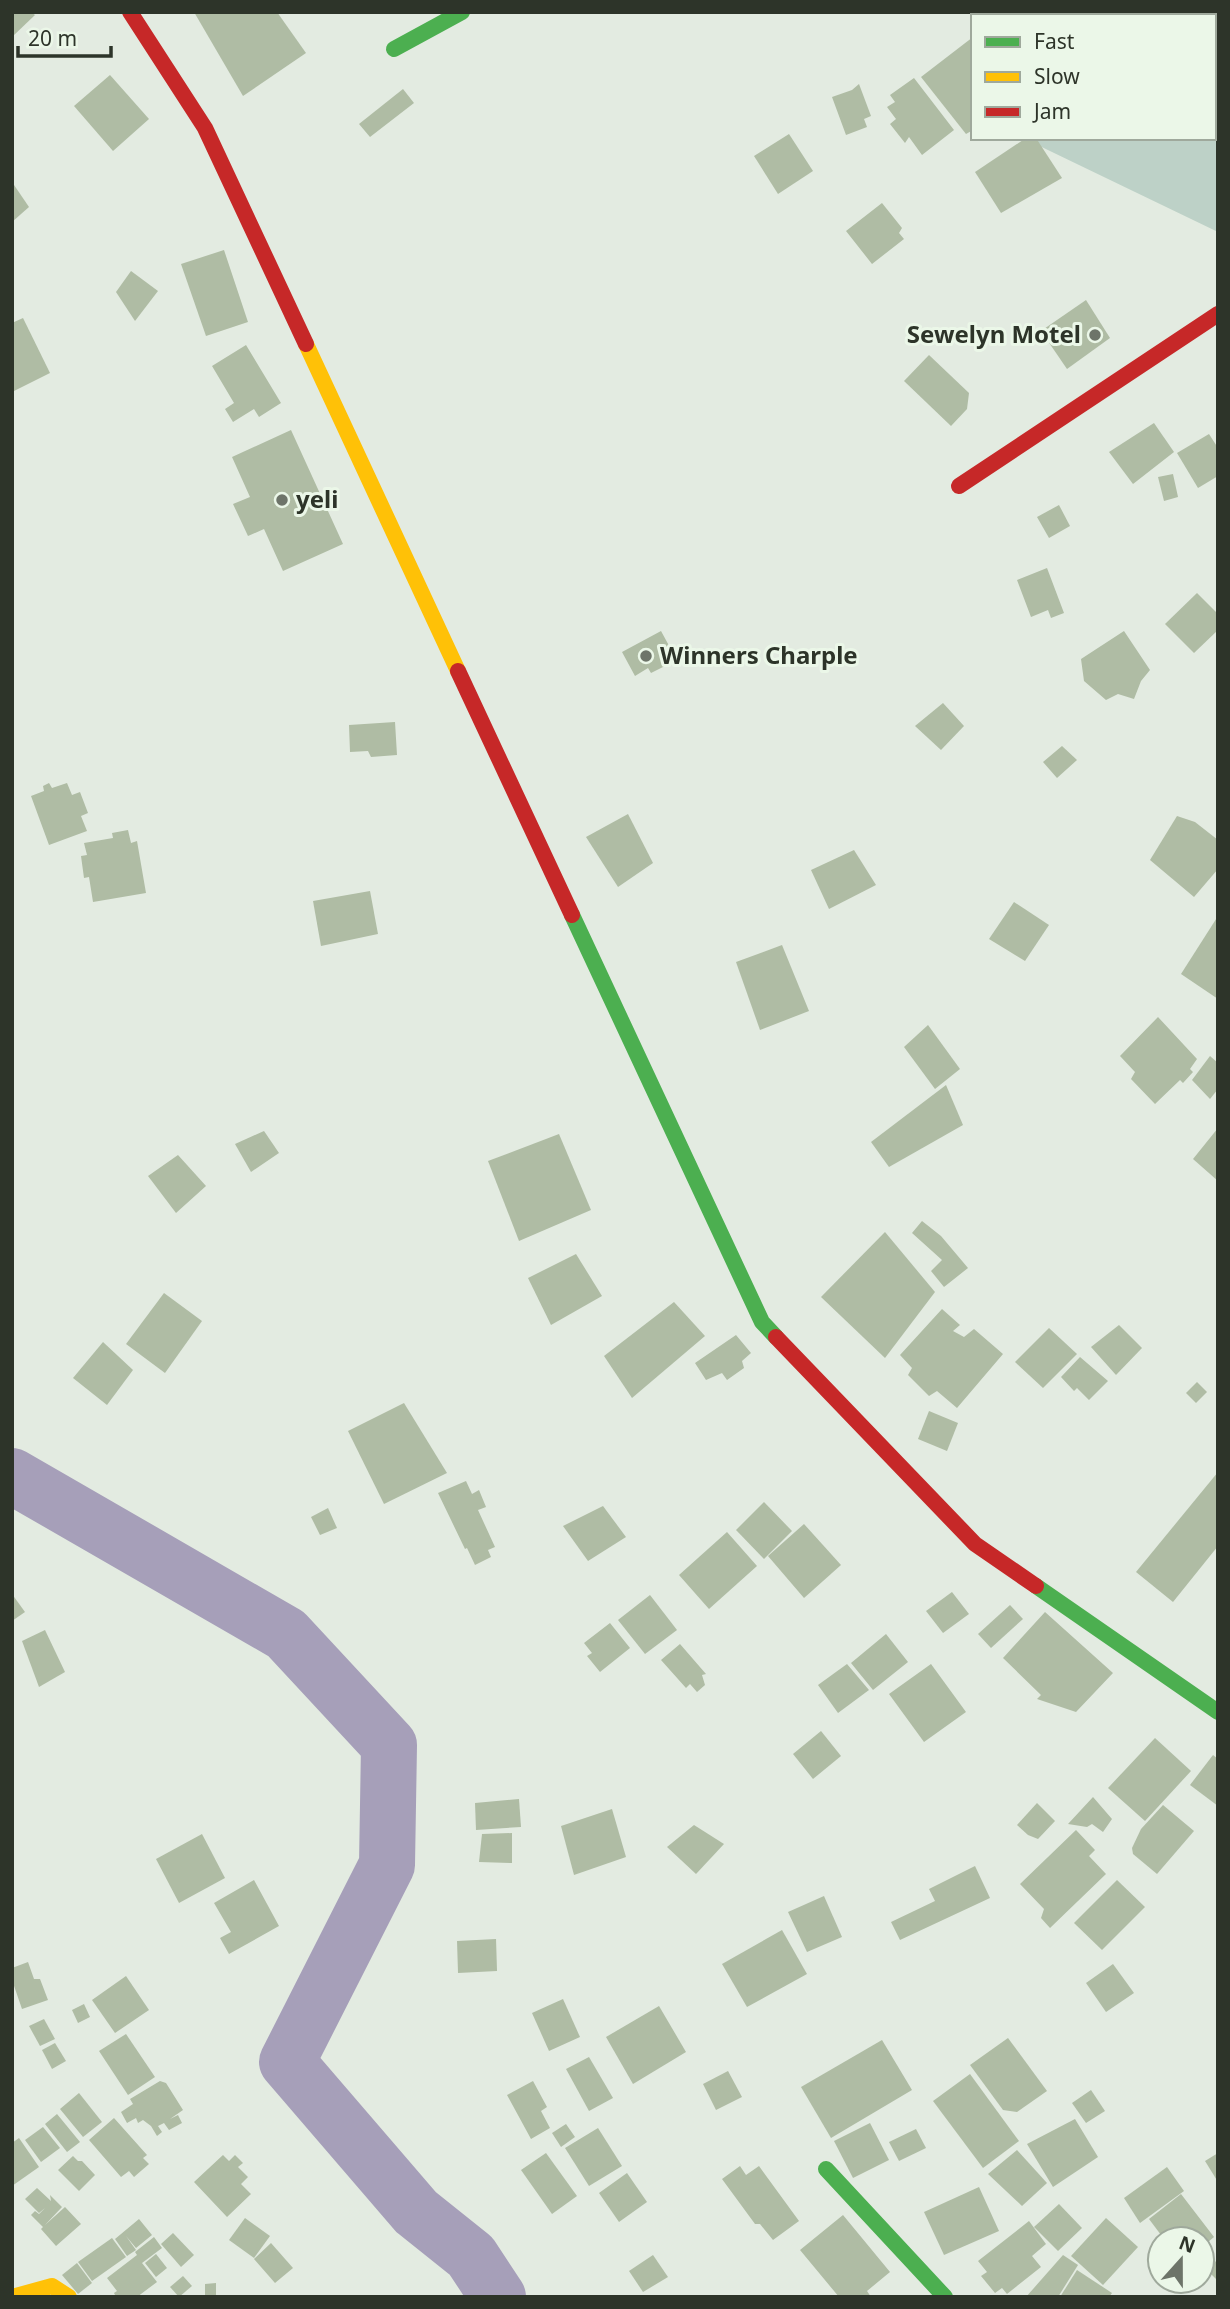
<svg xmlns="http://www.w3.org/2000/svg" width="1230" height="2309" viewBox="0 0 1230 2309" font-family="'Noto Sans',sans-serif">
  <rect width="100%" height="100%" fill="#e3ebe1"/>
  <path fill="#bdd1c7" d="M1028,12H1218V232L1023,138H1214V16H1026Z"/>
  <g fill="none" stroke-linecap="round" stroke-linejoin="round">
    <path stroke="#a69fb9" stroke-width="56" d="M12,1476L286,1634L389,1745L387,1865L287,2062L416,2212L471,2256L498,2297"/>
  </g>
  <g fill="#afbca4">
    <path d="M12,12H31L35,15L12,37Z"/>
    <path d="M194,12H277L306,53L243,96Z"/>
    <path d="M973,37V130L966,134L921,77Z"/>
    <path d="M110,75L149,119L113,151L74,106Z"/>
    <path d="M914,78L954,130L922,155L909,137L905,143L890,124L896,119L887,107L895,102L890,95Z"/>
    <path d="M859,84L871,116L864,119L867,127L846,135L832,97L852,90Z"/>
    <path d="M403,89L414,103L370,137L359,124Z"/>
    <path d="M789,134L813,171L778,194L754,156Z"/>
    <path d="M1026,138H1036L1062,178L1001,213L975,172Z"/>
    <path d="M12,182L29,207L12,222Z"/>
    <path d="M882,203L902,228L899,233L904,239L872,264L846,231Z"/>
    <path d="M224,250L248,322L206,336L181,264Z"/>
    <path d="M131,271L158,291L135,321L116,292Z"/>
    <path d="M1086,300L1110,338L1067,369L1041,331Z"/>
    <path d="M23,318L50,373L12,392V323Z"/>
    <path d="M246,345L281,403L259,417L254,409L233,422L225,409L234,403L212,366Z"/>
    <path d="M929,355L969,393L967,409L951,426L904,381Z"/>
    <path d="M1154,423L1174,452L1133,484L1109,452Z"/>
    <path d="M291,430L343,544L283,571L264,529L248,536L233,504L250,497L232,457Z"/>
    <path d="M1209,434L1218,448V476L1198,488L1177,453Z"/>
    <path d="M1173,474L1178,497L1164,501L1158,477Z"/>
    <path d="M1059,505L1070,526L1049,538L1037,517Z"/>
    <path d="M1047,568L1064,613L1051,618L1048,610L1031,617L1017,580Z"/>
    <path d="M1197,593L1218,614V630L1194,653L1165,624Z"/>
    <path d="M661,631L673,653L664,658L667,665L651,673L648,668L635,676L622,652Z"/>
    <path d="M1124,631L1150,670L1141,681L1134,699L1118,694L1106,700L1084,681L1081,659Z"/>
    <path d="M943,703L964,726L941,750L915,726Z"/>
    <path d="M395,722L397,755L371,757L368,751L350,752L349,725Z"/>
    <path d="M1062,746L1077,760L1057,778L1043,762Z"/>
    <path d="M49,783L52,788L67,783L72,795L80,792L88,813L81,816L87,831L49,845L31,796L44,791L43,786Z"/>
    <path d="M628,814L653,863L618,887L586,837Z"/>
    <path d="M1177,816L1195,822L1218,840V869L1194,897L1150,860Z"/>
    <path d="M128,830L131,843L137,841L146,893L93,902L89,877L84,878L81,856L87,855L84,843L113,838L112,833Z"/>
    <path d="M854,850L876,885L829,909L811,870Z"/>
    <path d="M370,891L378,934L321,946L313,901Z"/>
    <path d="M1014,902L1049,925L1025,961L989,939Z"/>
    <path d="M1218,916V999L1181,974Z"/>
    <path d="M782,945L809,1011L760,1030L736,962Z"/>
    <path d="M1158,1017L1197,1059L1190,1069L1193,1072L1183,1083L1180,1080L1155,1104L1131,1079L1135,1072L1120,1056Z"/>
    <path d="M928,1025L960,1069L935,1089L904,1047Z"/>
    <path d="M1210,1056L1218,1063V1089L1210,1099L1192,1080Z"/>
    <path d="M946,1085L963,1125L889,1167L871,1142Z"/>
    <path d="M1218,1128V1181L1193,1159Z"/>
    <path d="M264,1131L279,1153L251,1172L235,1144Z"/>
    <path d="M559,1134L591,1210L519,1241L488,1161Z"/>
    <path d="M178,1155L206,1186L176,1213L148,1176Z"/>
    <path d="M922,1221L941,1236L968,1268L944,1287L931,1271L942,1260L912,1233Z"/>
    <path d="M885,1232L935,1292L885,1358L821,1297Z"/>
    <path d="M576,1254L602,1296L551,1325L528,1278Z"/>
    <path d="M164,1293L202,1321L165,1373L126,1344Z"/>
    <path d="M674,1302L705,1336L632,1398L604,1356Z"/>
    <path d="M942,1309L960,1325L953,1331L964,1337L974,1329L1003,1354L957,1408L937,1391L929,1396L908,1375L912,1368L900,1355Z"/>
    <path d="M1119,1325L1142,1348L1116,1375L1091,1347Z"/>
    <path d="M1049,1328L1077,1354L1043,1388L1015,1362Z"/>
    <path d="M736,1335L751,1353L742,1361L744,1368L727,1380L722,1373L706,1380L695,1363Z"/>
    <path d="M103,1342L133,1370L107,1405L73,1378Z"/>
    <path d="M1080,1357L1108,1381L1089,1400L1077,1388L1074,1391L1061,1377Z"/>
    <path d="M1197,1382L1207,1392L1196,1403L1186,1393Z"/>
    <path d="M404,1403L447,1473L384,1504L348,1431Z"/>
    <path d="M929,1411L958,1423L947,1451L918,1439Z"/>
    <path d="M1218,1472V1546L1173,1602L1136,1572Z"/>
    <path d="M466,1481L472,1494L479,1490L486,1507L478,1510L495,1547L488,1550L491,1557L475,1565L467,1548L465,1549L438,1493Z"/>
    <path d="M764,1502L792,1531L764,1559L736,1530Z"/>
    <path d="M603,1506L626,1537L588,1561L563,1526Z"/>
    <path d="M328,1508L337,1528L320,1535L311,1517Z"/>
    <path d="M804,1524L841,1565L804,1598L768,1556Z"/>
    <path d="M727,1532L757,1566L709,1609L679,1575Z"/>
    <path d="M952,1592L969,1614L943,1633L926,1611Z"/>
    <path d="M12,1594L25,1612L12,1621Z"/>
    <path d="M650,1595L677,1630L645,1654L618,1620Z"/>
    <path d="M1010,1605L1023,1619L991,1648L978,1634Z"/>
    <path d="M1045,1612L1113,1673L1076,1712L1037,1699L1041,1695L1003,1658Z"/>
    <path d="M610,1623L630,1648L600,1672L587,1656L592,1653L584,1643Z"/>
    <path d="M45,1630L65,1672L39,1687L22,1641Z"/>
    <path d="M886,1634L908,1662L873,1690L851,1663Z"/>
    <path d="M680,1644L706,1674L702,1675L705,1685L697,1692L690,1684L686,1688L661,1660Z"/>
    <path d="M847,1664L869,1690L838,1713L818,1685Z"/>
    <path d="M931,1664L966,1712L924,1742L889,1694Z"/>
    <path d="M821,1731L841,1756L813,1779L793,1754Z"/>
    <path d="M1155,1738L1191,1771L1145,1821L1108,1788Z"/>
    <path d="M1213,1755L1218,1759V1806L1190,1785Z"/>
    <path d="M1093,1797L1112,1819L1103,1832L1092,1824L1087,1827L1068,1824Z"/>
    <path d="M519,1799L521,1827L476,1830L475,1803Z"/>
    <path d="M1037,1803L1055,1821L1038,1839L1028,1835L1017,1825Z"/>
    <path d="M1163,1805L1194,1831L1157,1874L1133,1854L1132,1848L1141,1829Z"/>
    <path d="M612,1809L626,1857L574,1875L561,1826Z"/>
    <path d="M694,1825L724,1844L696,1874L667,1847Z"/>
    <path d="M1076,1830L1095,1850L1089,1856L1106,1874L1050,1928L1041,1918L1044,1909L1020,1884Z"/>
    <path d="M512,1833V1863L479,1862L482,1834Z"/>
    <path d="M202,1834L225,1878L179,1903L156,1859Z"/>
    <path d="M975,1866L990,1898L900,1940L891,1922L935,1901L929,1889Z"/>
    <path d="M254,1880L279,1926L229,1954L220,1938L231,1932L214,1903Z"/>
    <path d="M1117,1880L1145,1907L1102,1950L1074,1923Z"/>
    <path d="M824,1896L842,1937L807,1952L788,1912Z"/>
    <path d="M782,1930L807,1974L747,2007L722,1964Z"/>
    <path d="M496,1939L497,1971L458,1973L457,1941Z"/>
    <path d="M28,1962L34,1979H40L48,2000L22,2009L12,1980V1968Z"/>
    <path d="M1113,1964L1134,1993L1106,2012L1086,1983Z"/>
    <path d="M126,1976L149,2010L115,2033L92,2000Z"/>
    <path d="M563,1999L580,2037L549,2051L532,2013Z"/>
    <path d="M84,2004L90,2017L78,2023L72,2010Z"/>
    <path d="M659,2006L686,2052L633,2084L606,2037Z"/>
    <path d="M44,2019L55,2039L40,2046L29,2026Z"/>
    <path d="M126,2034L155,2077L128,2095L99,2051Z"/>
    <path d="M1008,2038L1047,2091L1017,2112L1003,2110L970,2065Z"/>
    <path d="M882,2040L912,2090L831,2138L801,2087Z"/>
    <path d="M55,2043L66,2061L52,2069L42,2050Z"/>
    <path d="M589,2057L613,2098L589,2111L566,2069Z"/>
    <path d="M728,2071L742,2097L716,2110L703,2084Z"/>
    <path d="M970,2074L1019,2141L983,2168L933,2101Z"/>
    <path d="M160,2081L166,2083L183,2110L170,2119L178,2115L182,2123L169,2130L164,2123L158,2126L162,2132L157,2136L151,2126L143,2120L138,2123L136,2118L127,2123L121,2112L133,2104L130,2099Z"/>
    <path d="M533,2081L547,2107L541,2111L550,2128L531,2139L507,2095Z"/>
    <path d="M1091,2090L1105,2111L1086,2123L1072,2103Z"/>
    <path d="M79,2093L102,2122L83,2137L60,2109Z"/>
    <path d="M57,2114L80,2142L67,2152L45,2124Z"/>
    <path d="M114,2118L147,2155L143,2158L149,2164L134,2177L129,2171L121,2177L89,2140Z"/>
    <path d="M1075,2119L1098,2157L1053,2187L1027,2144Z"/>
    <path d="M870,2123L889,2160L853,2178L834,2141Z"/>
    <path d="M566,2124L575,2137L561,2147L552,2133Z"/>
    <path d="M43,2127L60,2148L41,2162L25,2140Z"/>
    <path d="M598,2128L622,2166L589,2186L565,2148Z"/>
    <path d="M916,2129L926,2148L899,2161L889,2142Z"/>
    <path d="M19,2138L39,2167L12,2186V2143Z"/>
    <path d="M1017,2150L1047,2183L1022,2206L988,2174Z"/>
    <path d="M546,2153L577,2196L552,2214L521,2170Z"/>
    <path d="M1218,2153V2182L1205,2161Z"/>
    <path d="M223,2155L229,2161L235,2155L243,2163L238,2167L248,2177L241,2184L251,2194L227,2217L194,2182Z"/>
    <path d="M73,2156L78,2161H82L95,2175L79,2191L58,2170Z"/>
    <path d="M740,2166L746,2175L759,2166L799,2221L773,2240L760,2224H755L722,2179Z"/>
    <path d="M1167,2167L1184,2191L1140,2223L1124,2198Z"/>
    <path d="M627,2173L647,2202L619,2222L599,2193Z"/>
    <path d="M979,2187L999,2231L944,2255L924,2212Z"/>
    <path d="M37,2188L51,2201L50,2195L62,2207L45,2225L65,2207L81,2224L56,2246L41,2229L43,2227L31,2215L35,2211L39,2214L45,2208L39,2213L25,2199Z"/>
    <path d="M1181,2194L1214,2237L1202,2247V2239H1164L1149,2219Z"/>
    <path d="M1059,2204L1082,2228L1058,2251L1034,2227Z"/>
    <path d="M843,2215L890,2272L867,2291L871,2297H839L800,2250Z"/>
    <path d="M245,2218L270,2236L254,2258L229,2240Z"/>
    <path d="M1106,2218L1138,2247L1103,2285L1071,2256Z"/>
    <path d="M139,2219L152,2235L136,2248L126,2236L136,2250L127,2256L115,2239Z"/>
    <path d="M1029,2221L1046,2244L1032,2256L1041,2267L1007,2294L1002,2288L995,2293L981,2276L987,2272L978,2261Z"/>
    <path d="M173,2233L194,2255L181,2267L161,2244Z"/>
    <path d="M154,2237L162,2248L142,2263L157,2282L137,2297H116L114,2293L117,2291L107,2278L137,2255L135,2252Z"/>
    <path d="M112,2238L126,2257L92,2281L78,2262Z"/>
    <path d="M271,2243L293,2268L275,2283L254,2259Z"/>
    <path d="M156,2254L167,2268L156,2277L145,2263Z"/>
    <path d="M653,2255L668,2277L643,2292L629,2271Z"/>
    <path d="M1063,2255L1078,2265L1058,2297H1026Z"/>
    <path d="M1218,2259V2281L1207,2270Z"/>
    <path d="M77,2263L92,2283L78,2294L62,2275Z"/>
    <path d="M1077,2270L1112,2293L1109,2297H1060Z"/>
    <path d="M183,2276L192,2286L179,2297L170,2287Z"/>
    <path d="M216,2283V2296L205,2297V2284Z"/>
  </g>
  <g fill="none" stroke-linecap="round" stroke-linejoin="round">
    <g stroke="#4caf50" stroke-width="16">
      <path d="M394,49L462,12"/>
      <path d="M572,915L762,1322L776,1337"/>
      <path d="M1036,1586L1218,1712"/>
      <path d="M826,2169L945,2297"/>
    </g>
    <g stroke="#ffc107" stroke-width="16">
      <path d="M306,344L458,671"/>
      <path d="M12,2297L52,2286L69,2297"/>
    </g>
    <g stroke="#c62828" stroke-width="16">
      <path d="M130,12L205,128L306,344"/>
      <path d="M959,486L1218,314"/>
      <path d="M458,671L572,915"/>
      <path d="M776,1337L975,1544L1036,1586"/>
    </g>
  </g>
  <g fill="#6d7469" stroke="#ebf7e8" stroke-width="2.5">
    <circle cx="1095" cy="335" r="7"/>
    <circle cx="282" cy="500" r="7"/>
    <circle cx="646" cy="656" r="7"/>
  </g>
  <g text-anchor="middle" stroke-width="6" stroke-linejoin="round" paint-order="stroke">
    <g font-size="24" font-weight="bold" fill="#2d3429" stroke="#ebf7e8" text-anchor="start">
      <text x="1081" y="343" text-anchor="end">Sewelyn Motel</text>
      <text x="296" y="508">yeli</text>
      <text x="660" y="664">Winners Charple</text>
    </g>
  </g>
  <rect width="1230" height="2309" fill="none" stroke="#2d3429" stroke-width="28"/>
  <rect x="971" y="14" width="245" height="126" fill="#ebf7e8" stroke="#9fa99c" stroke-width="2"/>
  <rect x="985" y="37" width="35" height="10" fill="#4caf50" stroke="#9fa99c" stroke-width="2"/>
  <text x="1034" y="49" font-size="21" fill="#2d3429">Fast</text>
  <rect x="985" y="72" width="35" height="10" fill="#ffc107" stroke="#9fa99c" stroke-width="2"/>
  <text x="1034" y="84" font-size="21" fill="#2d3429">Slow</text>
  <rect x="985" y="107" width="35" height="10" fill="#c62828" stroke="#9fa99c" stroke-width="2"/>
  <text x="1034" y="119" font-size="21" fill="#2d3429">Jam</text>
  <g transform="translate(1181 2260) rotate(21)"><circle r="33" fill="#ebf7e8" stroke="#9fa99c" stroke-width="2"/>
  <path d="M0-5L12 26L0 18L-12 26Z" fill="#6d7469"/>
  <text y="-10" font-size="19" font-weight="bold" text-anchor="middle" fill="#2d3429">N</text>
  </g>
  <path d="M18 46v10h93v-10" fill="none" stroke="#2d3429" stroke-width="3.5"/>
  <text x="28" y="46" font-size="21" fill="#2d3429" stroke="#ebf7e8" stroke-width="5" paint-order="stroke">20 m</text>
</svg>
